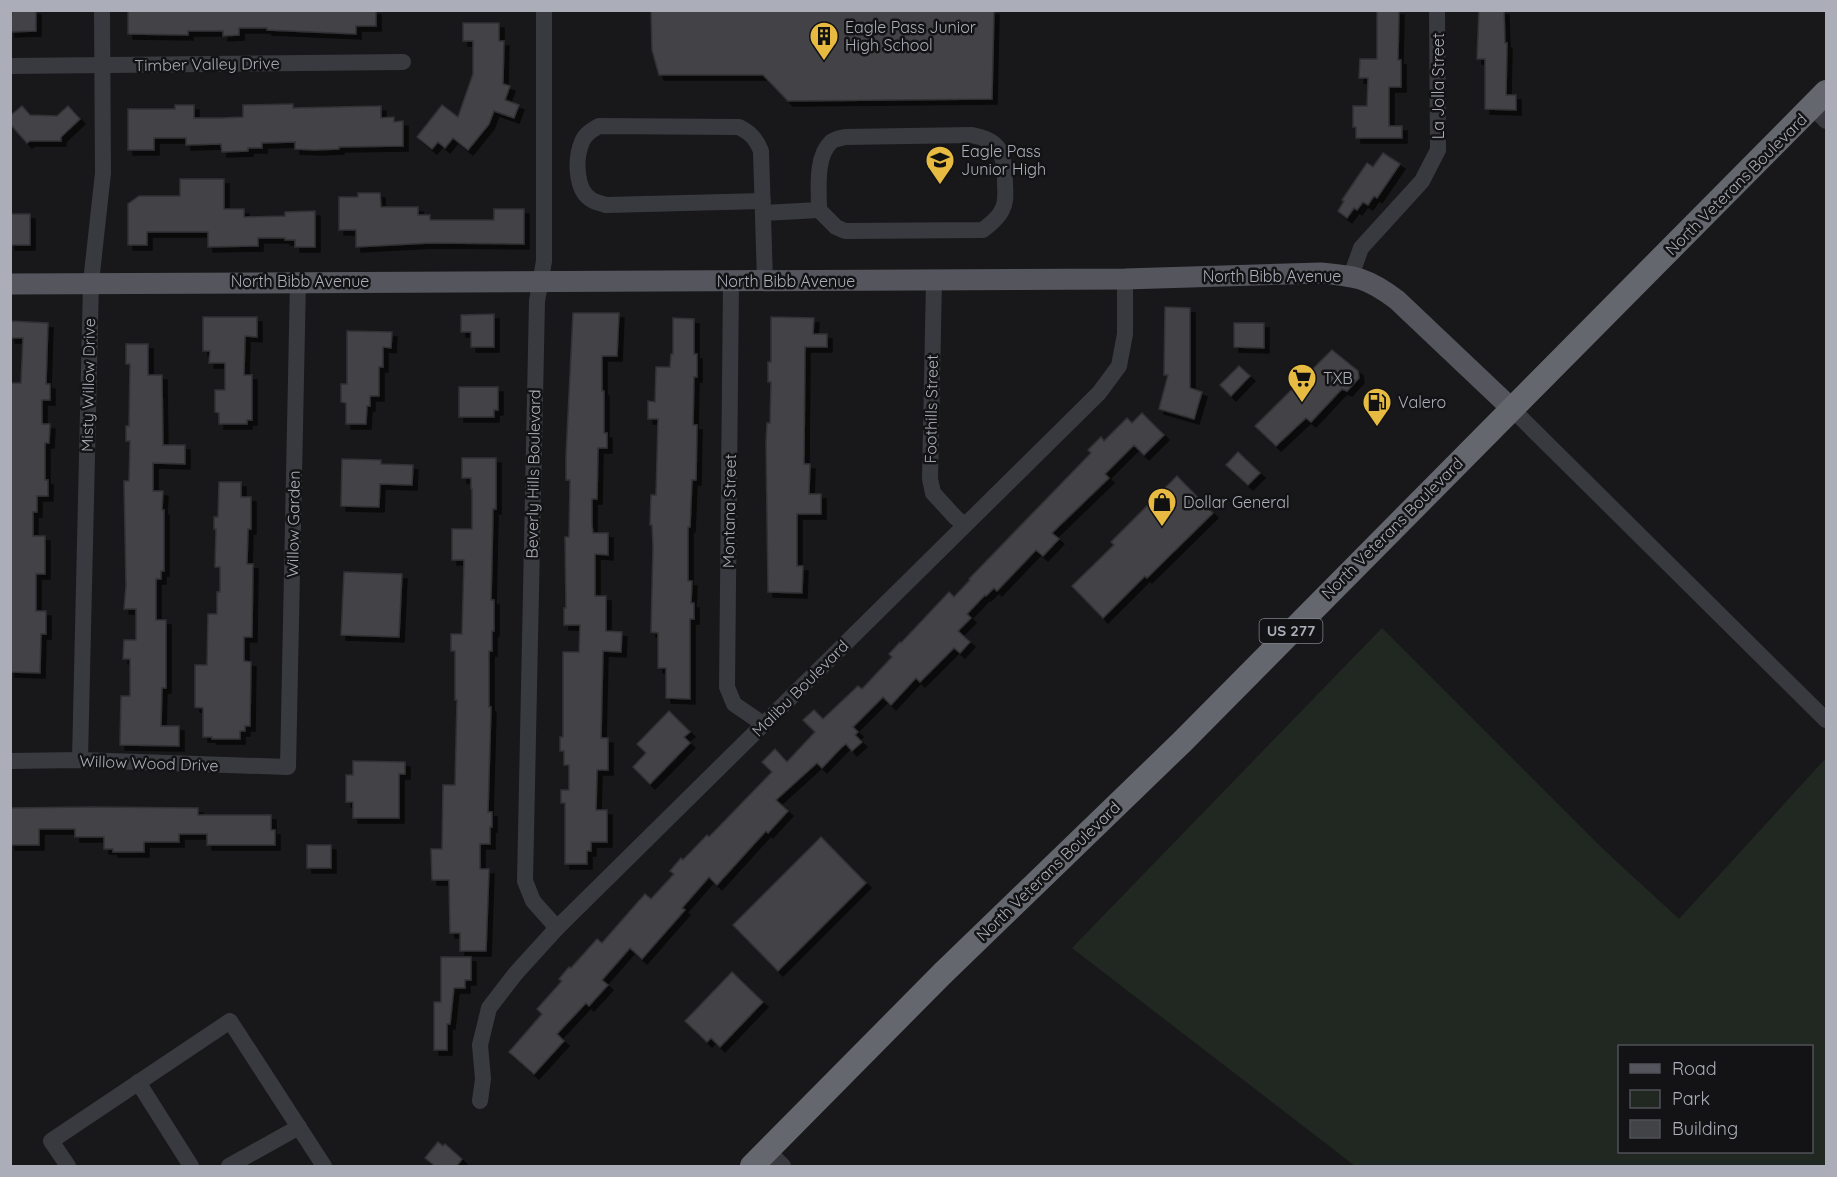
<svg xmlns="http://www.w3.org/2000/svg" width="1837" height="1177" viewBox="0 0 1837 1177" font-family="Quicksand,sans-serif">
  <defs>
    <filter id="shadow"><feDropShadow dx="5" dy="5" stdDeviation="0" flood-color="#0009"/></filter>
  </defs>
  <rect width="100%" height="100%" fill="#18181a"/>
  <path fill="#202821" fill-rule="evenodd" d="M1382,628L1603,849L1679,919L1826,758V1166H1355L1072,948ZM1620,1046H1812V1152H1620Z"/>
  <g fill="#424347" stroke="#323236" stroke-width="1.5" filter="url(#shadow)">
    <path d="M12,10H36V31L10,32Z"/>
    <path d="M128,10H376V26H356V34L267,30V28H239V35L223,36V31H188V35L128,34Z"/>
    <path d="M651,10H994L992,99L788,101L763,75H659L652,50Z"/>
    <path d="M1377,10H1399L1398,60H1401V87H1389V126H1402V138H1356V127H1353V106H1367L1368,78H1359L1360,59H1377Z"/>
    <path d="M1479,10H1504L1505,43H1507L1506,95H1516V110L1485,109V59H1477Z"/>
    <path d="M463,23H499V41H504L503,84L510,86L505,100L519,105L514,118L494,111L489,124L468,150L453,138L445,148L438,142L432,149L417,137L442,105L458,117L473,74V41H463Z"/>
    <path d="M293,104V108L381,106V118L394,117V122L403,121V146L339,147V149L315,150L295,149V142L262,143V148H248V151L222,152L221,144L186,145V138H154V150H128V109H175V105H194V118H221L243,117V105Z"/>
    <path d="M22,106L30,115L57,116L68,106L80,119L61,137V141H30L27,143L10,124V116Z"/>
    <path d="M1383,153L1400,164L1377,198L1374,196L1368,205L1363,202L1357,210L1354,208L1347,218L1338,211L1344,201L1342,200L1367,163L1373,167Z"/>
    <path d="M180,179H224V209H244V217L285,216V212L315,211V247H295V240H285V238H258V246L208,247V232H147V245H128V204L139,196H180Z"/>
    <path d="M358,193H380L381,207H418V215H430V220H494V209H524V244L430,243L356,247V230H339V197H358Z"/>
    <rect x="10" y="214" width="20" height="31"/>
    <path d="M1165,307L1190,308V388L1202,392L1194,419L1159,409L1168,375H1164Z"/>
    <path d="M573,313H619L617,356H602V391H604V433H607V448H598L597,499H592V525L593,533H608V555L595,554V596H606V631L622,632L621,652L603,651L601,738H608V770H597L596,810H607V842H591V851H587V864H565V803H561V790H569V765H564V751H560V737H563V652H579L580,625H564V608H566L565,537H569L570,480H566V456Z"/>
    <path d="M494,314V347H471V332H461V315Z"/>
    <path d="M203,317H257V337L245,336L244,375H252V420H247V424H219V413L215,412V390H225V363H209L210,351H203Z"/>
    <path d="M771,317L814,318L813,334H827V347H805L804,464H810L809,494H821V514H797V566H803L802,593L768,592L766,444L767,423H770L771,382H768V362H771Z"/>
    <path d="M673,318L694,319V354H697V377H694L693,425H697L696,480H692L690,527H688V581H692L691,603H694V619H690V699L666,698V668H658V633L651,632L653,547L652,525H650L651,495H656L658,419H648V401L655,402L656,367H670L671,354H673Z"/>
    <path d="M10,321L48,323L46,384H50V400H42V424H50L49,443H45V480H48V496H37V512H33V536H45V574H36V611H46V634H41L40,673L10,672V383H21L23,338H10Z"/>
    <path d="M1234,323H1264V348L1234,347Z"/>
    <path d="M347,331L392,332L391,348L383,347V367H379V396H370V406H367L366,424H346V403L341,402V384H347Z"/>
    <path d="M126,344H148V375H162L163,445H185V464L153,463V491H163L162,510H164V571H161V579H156V620H166V688H162L161,726H179V746L120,745L121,696H130V659H123L124,640H136V609H124L126,586L124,481H129L130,441H126V426H129L130,364H126Z"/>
    <path d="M1332,350L1358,371L1359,378L1347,391L1342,389L1311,422L1306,418L1276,446L1255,426Z"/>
    <path d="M1239,366L1250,376L1231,396L1220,385Z"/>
    <path d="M459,387H498V410H494V417H459Z"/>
    <path d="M1142,413L1164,435L1144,455L1134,445L1105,474L1109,478L1052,533L1059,539L1043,556L1036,550L997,591L994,588L986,596L985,595L967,614L971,618L958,631L970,642L960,653L954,648L920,682L916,678L891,705L883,697L853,727L858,732L855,735L862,742L852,751L846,744L842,747L822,768L817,763L776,800L788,811L768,833L766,831L717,885L709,877L682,908L685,910L642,959L630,948L602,980L608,985L589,1006L586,1003L557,1034L564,1041L534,1074L509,1052L542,1014L537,1009L562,981L559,979L569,967L571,968L597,939L602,943L645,894L651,899L674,874L670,871L681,858L683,860L707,835L709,837L772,772L762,762L775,749L787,762L815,732L803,720L814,710L823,719L858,686L862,689L892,657L889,654L900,642L901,643L949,592L954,597L970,580L969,579L1091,453L1088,450L1101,437L1104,441L1127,418L1132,423Z"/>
    <path d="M1238,452L1260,473L1248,485L1226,465Z"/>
    <path d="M462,458H496V509H493L492,560L491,600H494V631H492V651H489V707H491L488,812H492V827H490V844H480V869H489L486,951H460V933H450L449,880H432L431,849H442L443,785H455L457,700H455V651H451V634H462L464,560H452V529H472V489H471V478H462Z"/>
    <path d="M342,459L381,460V464L413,465L412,485L380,484L379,507L341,506Z"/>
    <path d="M1177,476L1213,513L1147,578L1145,576L1103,618L1072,586L1114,545L1111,542Z"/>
    <path d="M219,482H241V497H251V529H248L247,564H253L252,637H244V661L251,662L250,726H245V731H240V739H212V737H203V708L195,707V665H207L208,614H217V592H220V567H215L216,529H214V517H218Z"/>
    <path d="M344,572L402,574L399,637L341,635Z"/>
    <path d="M669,711L690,732L684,737L690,743L650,784L633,767L646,753L637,744Z"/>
    <path d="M353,761L405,762V774H399V818H353V802H346V775H353Z"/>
    <path d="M91,807L198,808V815H271V830H275V845H207V834H179V842H144V852H113V849H104V837H75V829H39V845H10V808Z"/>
    <path d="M821,837L866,883L778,971L733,925Z"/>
    <rect x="307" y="845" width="24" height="23"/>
    <path d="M441,957H471V980H465V988H454L450,1024H447V1050H434V1002H441Z"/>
    <path d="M732,972L763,1002L720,1047L711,1038L707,1042L685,1021Z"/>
    <path d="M438,1142L443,1146L445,1144L462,1159L456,1167H436L425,1158Z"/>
  </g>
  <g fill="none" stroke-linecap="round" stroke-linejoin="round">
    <g stroke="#393a3f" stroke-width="16">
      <path d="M544,10V261L537,301L525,881L533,901L557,928"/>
      <path d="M10,66L403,62"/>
      <path d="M1813,107L1826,121"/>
      <path d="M763,201L606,205C602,203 596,203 592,200C575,191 575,158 582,142C585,134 592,130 599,126L739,127C751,133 756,139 761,151L765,281"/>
      <path d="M763,213L819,210L836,227L845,231L983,230C990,224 998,219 1002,210C1007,201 1005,192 1005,182C1004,154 1002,140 971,135L845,137C841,138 834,139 831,142C815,157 819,190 819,210"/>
      <path d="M1351,276L1361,248L1422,181L1438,150L1437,10"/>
      <path d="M934,280L930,479L933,493L956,518L965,525"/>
      <path d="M731,281L727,687L734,704L763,724"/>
      <path d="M1511,408L1826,720"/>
      <path d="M80,760L91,282L103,173L102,10"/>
      <path d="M10,761L80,760L288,767L298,281"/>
      <path d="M138,1082L191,1166"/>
      <path d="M480,1101L483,1079L480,1045L489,1008L516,973L557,928L1099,393L1119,366L1125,334V279"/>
      <path d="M768,1151L783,1166"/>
      <path d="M68,1166L51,1141L230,1021L324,1166"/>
      <path d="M229,1166L299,1127"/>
    </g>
    <path stroke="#55565d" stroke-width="21" d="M10,284L1125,279L1321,273C1356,276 1368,278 1397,300L1511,408"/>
    <path stroke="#65676f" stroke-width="24" d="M752,1166L942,974L1182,742L1826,92"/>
  </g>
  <defs>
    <g id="building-pin" transform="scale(1.5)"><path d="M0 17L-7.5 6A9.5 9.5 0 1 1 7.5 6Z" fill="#e7bb42" stroke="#131315"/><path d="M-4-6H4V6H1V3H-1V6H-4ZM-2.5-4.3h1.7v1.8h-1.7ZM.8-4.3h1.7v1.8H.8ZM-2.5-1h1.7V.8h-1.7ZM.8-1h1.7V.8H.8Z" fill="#111"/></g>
    <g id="school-pin" transform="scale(1.5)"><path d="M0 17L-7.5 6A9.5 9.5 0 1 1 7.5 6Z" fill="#e7bb42" stroke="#131315"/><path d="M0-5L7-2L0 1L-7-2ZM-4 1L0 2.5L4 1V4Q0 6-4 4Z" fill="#111"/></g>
    <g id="supermarket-pin" transform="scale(1.5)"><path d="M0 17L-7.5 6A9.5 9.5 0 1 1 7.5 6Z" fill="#e7bb42" stroke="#131315"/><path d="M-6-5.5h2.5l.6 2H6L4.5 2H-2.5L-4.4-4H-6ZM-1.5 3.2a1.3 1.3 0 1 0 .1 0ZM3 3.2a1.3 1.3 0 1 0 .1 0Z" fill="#111"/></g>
    <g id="fuel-pin" transform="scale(1.5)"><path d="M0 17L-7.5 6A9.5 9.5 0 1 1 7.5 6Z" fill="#e7bb42" stroke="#131315"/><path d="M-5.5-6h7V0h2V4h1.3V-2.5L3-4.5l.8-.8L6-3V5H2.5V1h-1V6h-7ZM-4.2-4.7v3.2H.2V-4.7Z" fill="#111"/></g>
    <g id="shop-pin" transform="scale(1.5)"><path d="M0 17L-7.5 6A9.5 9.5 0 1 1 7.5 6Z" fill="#e7bb42" stroke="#131315"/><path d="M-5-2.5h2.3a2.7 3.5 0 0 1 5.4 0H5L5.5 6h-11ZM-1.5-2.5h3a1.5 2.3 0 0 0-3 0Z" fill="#111"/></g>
  </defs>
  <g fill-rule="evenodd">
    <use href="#building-pin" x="824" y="36"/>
    <use href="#school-pin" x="940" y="160"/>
    <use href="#supermarket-pin" x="1302" y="378"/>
    <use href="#fuel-pin" x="1377" y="402"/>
    <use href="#shop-pin" x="1162" y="502"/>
  </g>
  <g text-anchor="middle" stroke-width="5" stroke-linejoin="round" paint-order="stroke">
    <rect fill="#131315" stroke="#7d8088" stroke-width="1.5" x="1259.5" y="619" width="63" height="24" rx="4.5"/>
    <g font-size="15" font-weight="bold" fill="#abaeb9">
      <text x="1291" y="636">US 277</text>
    </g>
    <g font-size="16" fill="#abaeb9" stroke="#131315" text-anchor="start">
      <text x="845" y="33">Eagle Pass Junior<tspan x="845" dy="18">High School</tspan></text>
      <text x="961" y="157">Eagle Pass<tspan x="961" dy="18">Junior High</tspan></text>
      <text x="1323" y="384">TXB</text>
      <text x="1398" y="408">Valero</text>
      <text x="1183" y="508">Dollar General</text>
    </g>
    <g font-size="16" fill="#abaeb9" stroke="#131315">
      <text transform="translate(207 64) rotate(-1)" y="6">Timber Valley Drive</text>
      <text transform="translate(1438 86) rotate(-90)" y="6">La Jolla Street</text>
      <text transform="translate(1736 184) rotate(-45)" y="6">North Veterans Boulevard</text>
      <text x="1272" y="282">North Bibb Avenue</text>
      <text x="300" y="287">North Bibb Avenue</text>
      <text x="786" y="287">North Bibb Avenue</text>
      <text transform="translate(88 385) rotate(-89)" y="6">Misty Willow Drive</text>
      <text transform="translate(931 409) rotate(-89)" y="6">Foothills Street</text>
      <text transform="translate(533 474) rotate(-89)" y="6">Beverly Hills Boulevard</text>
      <text transform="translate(729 511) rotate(-89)" y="6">Montana Street</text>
      <text transform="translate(293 524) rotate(-89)" y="6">Willow Garden</text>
      <text transform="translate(1392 528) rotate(-45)" y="6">North Veterans Boulevard</text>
      <text transform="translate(800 688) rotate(-45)" y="6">Malibu Boulevard</text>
      <text transform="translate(149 763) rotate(2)" y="6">Willow Wood Drive</text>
      <text transform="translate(1048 871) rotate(-44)" y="6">North Veterans Boulevard</text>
    </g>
  </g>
  <rect width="1837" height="1177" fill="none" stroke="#abaeb9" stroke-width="24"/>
  <rect x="1618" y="1045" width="195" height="108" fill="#131315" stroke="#505157" stroke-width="1.5"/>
  <rect x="1630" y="1064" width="30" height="9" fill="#55565d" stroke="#505157" stroke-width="1.5"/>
  <text x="1672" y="1075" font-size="18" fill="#abaeb9">Road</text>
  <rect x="1630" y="1090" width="30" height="18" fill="#202821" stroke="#505157" stroke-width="1.5"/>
  <text x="1672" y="1105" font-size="18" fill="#abaeb9">Park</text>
  <rect x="1630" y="1120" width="30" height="18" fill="#424347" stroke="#505157" stroke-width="1.5"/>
  <text x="1672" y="1135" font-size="18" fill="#abaeb9">Building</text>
</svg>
